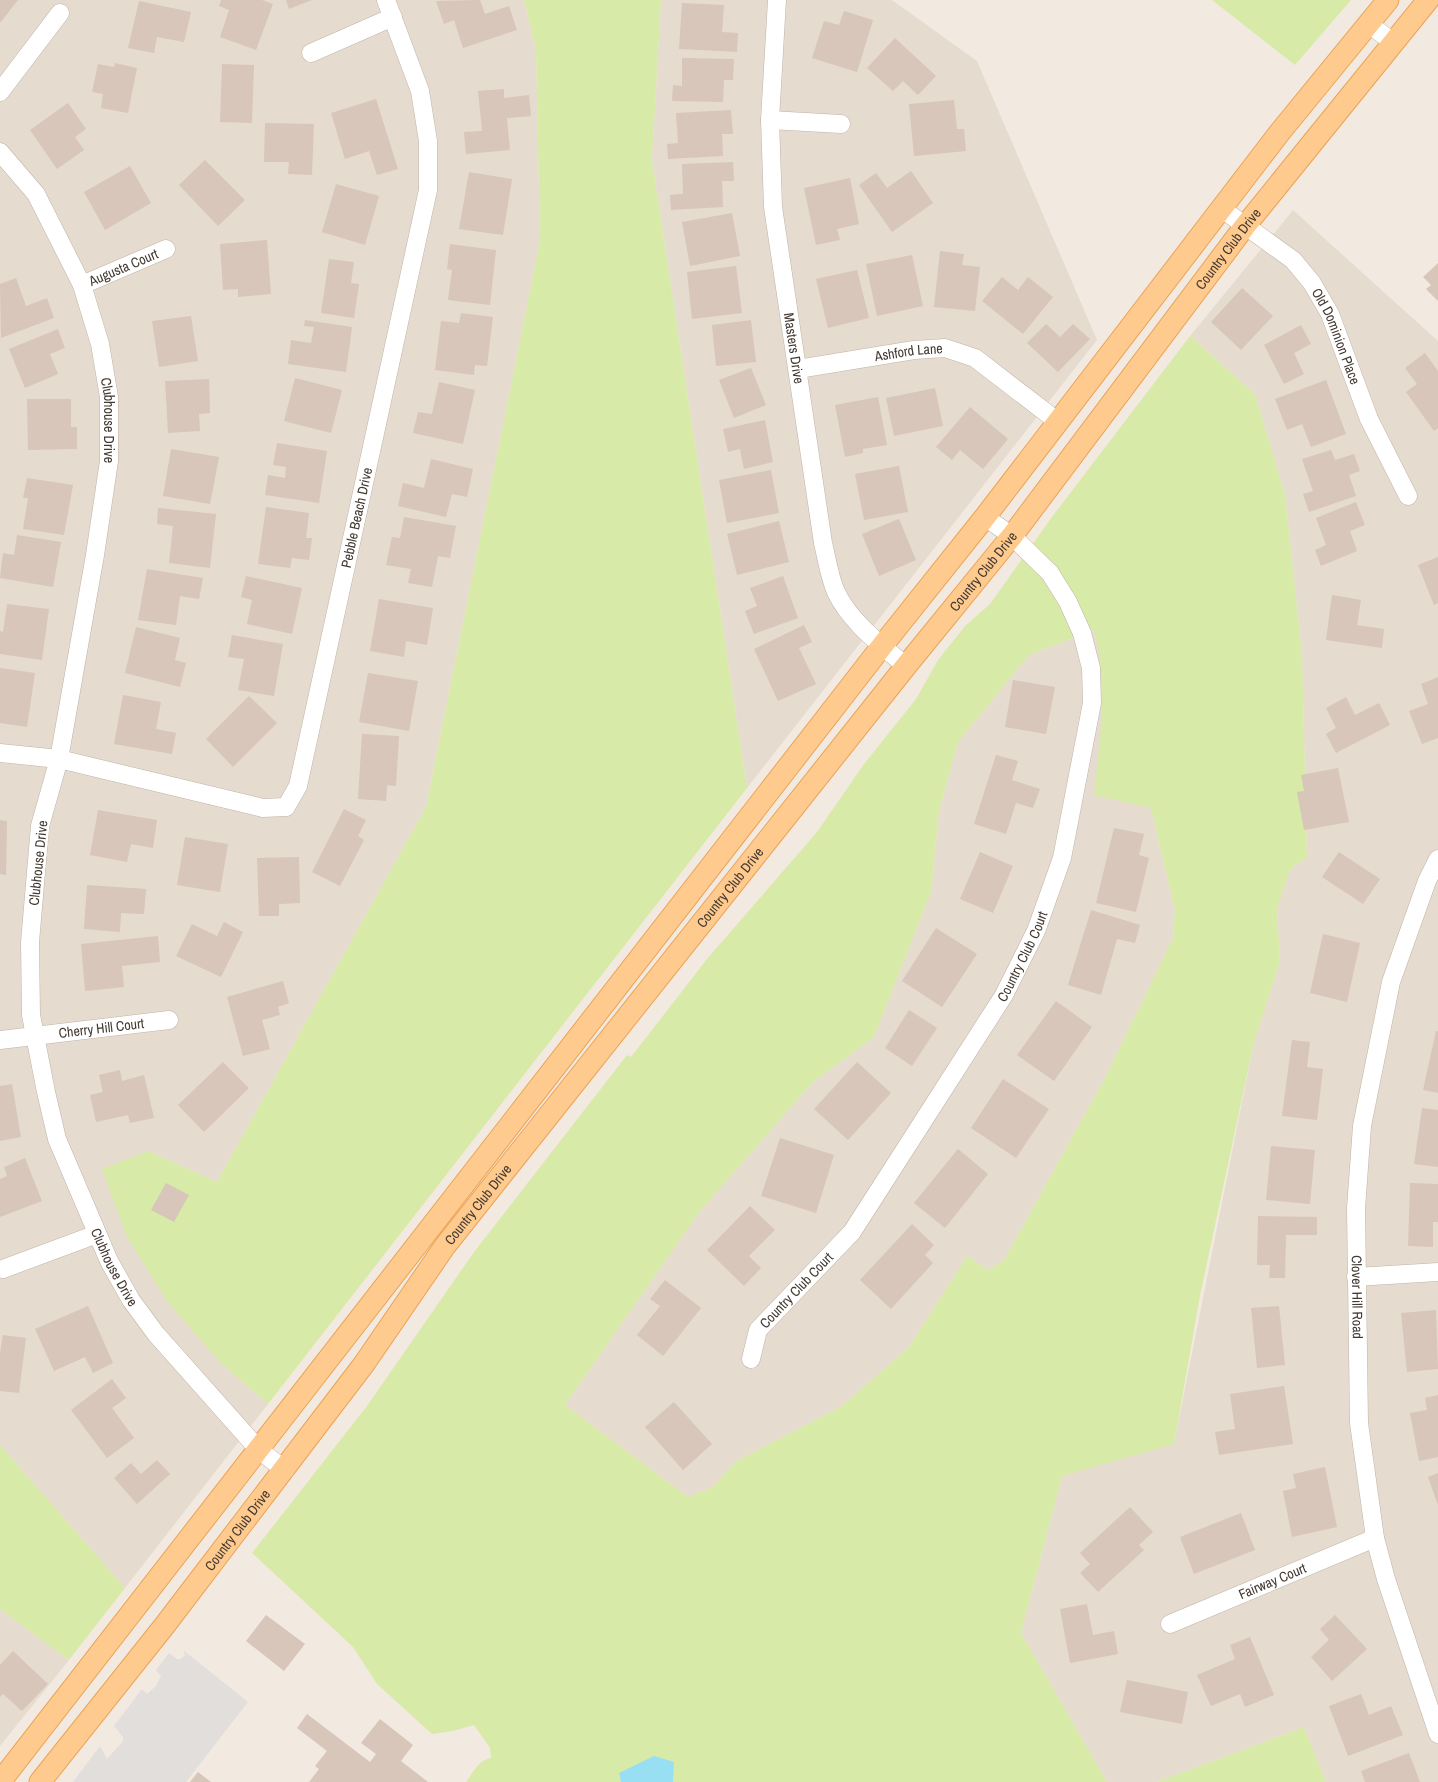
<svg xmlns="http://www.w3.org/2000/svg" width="1438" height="1782" viewBox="0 0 1438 1782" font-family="'Archivo Narrow',sans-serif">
  <rect width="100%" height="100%" fill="#f2eae1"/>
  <g fill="#e6dbcf">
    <path d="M0,0H524L536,50L540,241L426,807L217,1182L148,1151L221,1363L268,1404L125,1588L0,1445Z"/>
    <path d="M661,0H892L977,61L1097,340L747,788L652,160Z"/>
    <path d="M1293,210L1438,341V1782H1326L1304,1727L1157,1782H1107L1021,1633L1062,1476L1174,1443L1254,1042L1280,962L1277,909L1290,869L1307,858L1302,653L1285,495L1255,394L1190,336Z"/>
    <path d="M1094,630L1101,658L1104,709L1151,808L1175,911L1173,938L1105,1078L1004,1260L988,1270L967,1256L909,1347L842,1406L735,1462L713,1487L688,1497L565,1405L700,1211L813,1082L874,1037L931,892L939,811L958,742L1029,655Z"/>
    <path d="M0,1609L69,1660L0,1746Z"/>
  </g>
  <g fill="#d8eaa7" fill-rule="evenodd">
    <path d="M524,0H661L652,160L747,788L268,1404L221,1363L169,1304L127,1237L102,1169L148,1151L217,1182L426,807L540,241L536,50Z"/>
    <path d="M1212,0H1351L1295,65Z"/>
    <path d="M1190,336L1255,394L1285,495L1302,653L1307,858L1290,869L1277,909L1280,962L1254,1042L1200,1296L1174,1444L1062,1476L1021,1633L1107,1782H466C473,1773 478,1760 491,1758L490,1748L474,1725L453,1731L432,1734L377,1684L353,1647L252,1553L367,1406L474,1252L627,1055L631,1057L707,959L817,832L864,764L916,699L938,660L965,626L990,604L1052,517ZM1094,630C1109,688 1100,737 1094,795L1151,808L1175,911L1173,938L1105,1078L1004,1260L988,1270L967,1256L909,1347L842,1406L735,1462L713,1487L688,1497L565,1405L700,1211L813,1082L874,1037L931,892L939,811L958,742L1029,655Z"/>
    <path d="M0,1445L125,1588L69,1660L0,1609Z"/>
    <path d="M1304,1727L1326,1782H1157Z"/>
  </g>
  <path fill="#e2dedb" d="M183,1650L248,1702L186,1782H73L100,1746L107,1759L123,1741V1737L114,1726L142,1689L147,1694L156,1686L161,1676L156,1670L169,1653L177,1659H181L185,1655Z"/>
  <path fill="#98dff4" d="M654,1756L674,1762L673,1782H621L619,1773Z"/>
  <g fill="#d7c6b9">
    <path d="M0,0H18L0,23Z"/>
    <path d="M221,0H262L273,4L256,50L220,37L229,10L219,6Z"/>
    <path d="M286,0H312L289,9Z"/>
    <path d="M480,0L485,14L509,6L517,30L463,48L454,20L444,24L436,1Z"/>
    <path d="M139,1L191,12L184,42L157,37L154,53L128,48Z"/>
    <path d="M682,3L724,5L722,32L738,33L737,52L679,49Z"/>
    <path d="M844,11L873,20L857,72L812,58L824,21L839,25Z"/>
    <path d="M895,38L936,76L918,95L903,81L893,91L867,68Z"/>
    <path d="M682,58L734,59L733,80H724L723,102L672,101L673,85L682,86Z"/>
    <path d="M115,63L137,68L128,113L101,108L103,94L92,92L98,64L114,67Z"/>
    <path d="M222,64L254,65L252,123L220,122Z"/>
    <path d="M504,89V98L529,95L531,116L507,118L510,150L466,154L464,132L482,131L478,91Z"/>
    <path d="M376,99L398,169L377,175L369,151L345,159L331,113Z"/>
    <path d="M954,100L957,129H964L966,151L914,156L909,104Z"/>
    <path d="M68,103L86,129L75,137L84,150L57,169L30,130Z"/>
    <path d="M731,110L733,134H722L723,156L668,159L667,144L678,143L676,113Z"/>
    <path d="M265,123L314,124L312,175L288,174L289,162H264Z"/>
    <path d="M205,160L245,200L218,226L179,185Z"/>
    <path d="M733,162L734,181H722L723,207L671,210L670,195L683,194L682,164Z"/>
    <path d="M130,166L151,203L105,230L84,192Z"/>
    <path d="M911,171L933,203L892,232L859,185L876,173L887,188Z"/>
    <path d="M469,172L512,179L503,235L459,229Z"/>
    <path d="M850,178L859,224L837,229L840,240L816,245L804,188Z"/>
    <path d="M336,184L379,196L365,245L322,232Z"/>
    <path d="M732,213L740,256L690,266L682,222Z"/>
    <path d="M267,240L271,294L238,297V289L223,290L220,244Z"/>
    <path d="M450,244L496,250L490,305L448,300L452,270L447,269Z"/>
    <path d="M940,251L964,254L962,265L980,267L975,311L934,307Z"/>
    <path d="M912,255L923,306L877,316L866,264Z"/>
    <path d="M329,259L354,262L351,283L359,284L354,318L321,313Z"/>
    <path d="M1438,263V301L1426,289L1431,285L1423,277Z"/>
    <path d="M736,266L742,313L692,319L687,272Z"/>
    <path d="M857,270L869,318L828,328L816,279Z"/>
    <path d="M1002,277L1018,290L1028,277L1053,297L1023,334L982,301Z"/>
    <path d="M16,278L26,306L47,298L54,318L1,338L0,284Z"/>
    <path d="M1242,288L1273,316L1241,350L1211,322Z"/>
    <path d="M461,313L493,317L487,366L475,365L474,375L435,370L441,321L459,323Z"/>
    <path d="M191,316L198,361L159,367L152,321Z"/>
    <path d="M305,320L352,327L346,372L288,364L291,340L311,343L314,327L304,326Z"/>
    <path d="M751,320L756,362L716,366L712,325Z"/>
    <path d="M1046,324L1060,337L1073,324L1090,339L1058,372L1027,343Z"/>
    <path d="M1301,325L1311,344L1294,353L1304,374L1284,384L1264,345Z"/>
    <path d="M58,329L65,348L50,354L58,374L25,388L9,349Z"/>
    <path d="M1425,353L1438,371V428L1434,431L1406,392L1417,384L1405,368Z"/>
    <path d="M751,368L766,405L734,418L719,380Z"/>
    <path d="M295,378L342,390L331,433L284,421Z"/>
    <path d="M209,379L210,413L199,414L200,431L168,433L165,381Z"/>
    <path d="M1326,380L1346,434L1311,447L1302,424L1287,430L1275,399Z"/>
    <path d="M439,382L475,390L463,444L413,433L418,412L432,414Z"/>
    <path d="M935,388L943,426L894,436L886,398Z"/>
    <path d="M878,397L887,445L863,449V453L845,457L835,405Z"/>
    <path d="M27,399H71V427H77V449L28,450Z"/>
    <path d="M970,407L1008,439L983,469L960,450L952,460L936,447Z"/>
    <path d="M765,420L773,462L744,469L740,449L728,452L723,429Z"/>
    <path d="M277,443L327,451L319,503L265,495L268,475L285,478L286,467L273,465Z"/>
    <path d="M171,449L219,457L210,504L163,496Z"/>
    <path d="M1331,450L1335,460L1354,454L1360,471L1349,475L1356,496L1309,512L1303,494L1313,491L1302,459Z"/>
    <path d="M431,459L473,469L467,497L452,494L446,517L398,506L403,483L424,488Z"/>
    <path d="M899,466L908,512L864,520L855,474Z"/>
    <path d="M771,470L779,513L727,523L719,480Z"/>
    <path d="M27,478L73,485L64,535L23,529L28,498H23Z"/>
    <path d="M1356,502L1365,525L1350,531L1357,551L1321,566L1315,550L1326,545L1316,518Z"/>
    <path d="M266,507L309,513L306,538H312L309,560L292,558L290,568L258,564Z"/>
    <path d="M158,508L216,514L210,568L169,563L173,526L157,524Z"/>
    <path d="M404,517L456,526L450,558L438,556L432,587L408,583L411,569L386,565L392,537L400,538Z"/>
    <path d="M899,519L916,560L879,576L862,534Z"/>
    <path d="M779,521L789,562L737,575L727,534Z"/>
    <path d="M17,535L61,542L53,587L0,578L3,553L14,555Z"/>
    <path d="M1438,557V603L1434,605L1418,565Z"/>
    <path d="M147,569L203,578L199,599L180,596L176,625L138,620Z"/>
    <path d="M246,576L302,588L292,634L247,624L252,600L241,597Z"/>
    <path d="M783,576L798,618L754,634L745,611L757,606L750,588Z"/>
    <path d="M1332,595L1361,600L1357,625L1384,629L1382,648L1326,640Z"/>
    <path d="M379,599L433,608L427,645L406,641L404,657L370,651Z"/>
    <path d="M7,604L49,609L42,660L0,654V631L3,632Z"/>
    <path d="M804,625L812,642L799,648L816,684L778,701L754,649Z"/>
    <path d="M136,627L180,638L175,660L186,663L180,687L125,673Z"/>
    <path d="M232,635L283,644L274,696L238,690L244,659L228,657Z"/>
    <path d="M0,668L35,673L27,727L0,723Z"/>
    <path d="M368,673L418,681L409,731L359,722Z"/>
    <path d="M1438,677V738L1422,744L1409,711L1428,704L1421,684Z"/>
    <path d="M1013,680L1055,687L1046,734L1005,727Z"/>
    <path d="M123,695L161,702L156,729L176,733L172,754L114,744Z"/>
    <path d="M249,696L277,723L233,767L206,739Z"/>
    <path d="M1346,697L1355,715L1379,703L1390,725L1336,753L1326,734L1336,728L1326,708Z"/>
    <path d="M362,734L399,736L396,786L387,785L386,801L358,799Z"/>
    <path d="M996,755L1018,761L1012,780L1040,789L1033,808L1016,803L1006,834L974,824Z"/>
    <path d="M1338,768L1349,822L1304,830L1297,792L1304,791L1301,775Z"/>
    <path d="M344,809L366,820L358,836L364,840L340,886L312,872Z"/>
    <path d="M98,810L157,820L153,848L131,844L127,862L90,855Z"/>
    <path d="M0,820L7,821L6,875L0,874Z"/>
    <path d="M1114,828L1144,834L1139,855L1149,858L1136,912L1096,903Z"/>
    <path d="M185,837L228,844L220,892L177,885Z"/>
    <path d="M980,852L1013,866L993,913L960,899Z"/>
    <path d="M1339,852L1380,879L1363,904L1322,877Z"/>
    <path d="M299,857L300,903L279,904V916H259L257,858Z"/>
    <path d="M87,885L146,889L144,914L121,913L120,932L84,929Z"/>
    <path d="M1091,910L1140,925L1135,943L1117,939L1101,995L1068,985Z"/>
    <path d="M224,922L243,932L221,977L176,956L192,924L217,936Z"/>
    <path d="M936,928L977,954L942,1007L902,981Z"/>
    <path d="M1323,934L1360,943L1347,1002L1310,993Z"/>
    <path d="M158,936L160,962L122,966L124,987L85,991L81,944Z"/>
    <path d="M283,981L289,1003L278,1007L280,1015L262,1020L270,1049L243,1056L227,997Z"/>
    <path d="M1056,1001L1092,1027L1054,1081L1017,1055Z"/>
    <path d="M909,1010L937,1028L912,1066L885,1048Z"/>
    <path d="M1436,1031H1438V1093L1423,1090Z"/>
    <path d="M1292,1040L1310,1042L1307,1067L1323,1069L1317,1120L1282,1116Z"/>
    <path d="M223,1062L249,1088L204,1132L178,1105Z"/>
    <path d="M857,1062L891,1093L848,1140L814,1109Z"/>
    <path d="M120,1070L122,1081L144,1075L154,1118L130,1123L128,1115L96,1122L90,1095L103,1092L99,1075Z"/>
    <path d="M1003,1079L1049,1109L1016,1158L971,1128Z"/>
    <path d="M12,1084L21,1137L0,1141V1086Z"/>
    <path d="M1422,1108L1438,1110V1167L1414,1164Z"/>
    <path d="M780,1138L834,1155L816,1213L761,1196Z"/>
    <path d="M1271,1146L1315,1150L1310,1204L1266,1200Z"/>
    <path d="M958,1149L988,1174L945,1228L914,1203Z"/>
    <path d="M25,1158L42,1201L0,1217V1179L7,1176L4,1167Z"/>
    <path d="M166,1183L189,1195L174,1222L151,1210Z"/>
    <path d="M1410,1183L1438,1184V1222H1433V1247L1408,1246Z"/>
    <path d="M750,1206L775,1230L749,1256L761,1268L744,1286L707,1250Z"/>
    <path d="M1258,1216L1317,1217V1235H1286L1285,1278H1269L1270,1265H1257Z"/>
    <path d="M912,1224L934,1245L925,1255L933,1263L891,1309L860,1280Z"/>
    <path d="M665,1280L701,1308L663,1356L637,1335L660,1306L650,1299Z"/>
    <path d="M88,1306L113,1363L93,1373L85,1357L54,1371L35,1329Z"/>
    <path d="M1279,1306L1285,1365L1257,1368L1251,1308Z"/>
    <path d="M1436,1310L1438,1369L1407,1372L1401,1313Z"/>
    <path d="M3,1335L26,1338L19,1393L0,1391V1353Z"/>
    <path d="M112,1379L126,1398L112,1408L134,1438L107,1458L71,1410Z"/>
    <path d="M1284,1386L1293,1444L1219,1455L1215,1432L1235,1429L1230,1394Z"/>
    <path d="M1438,1395V1457L1419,1461L1410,1413L1427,1410L1425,1398Z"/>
    <path d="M674,1402L712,1444L683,1470L645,1427Z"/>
    <path d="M157,1460L170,1474L137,1504L114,1478L131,1463L141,1474Z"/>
    <path d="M1325,1467L1337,1527L1292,1537L1283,1491L1296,1488L1293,1474Z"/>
    <path d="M1438,1473V1505L1428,1477Z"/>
    <path d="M1130,1507L1153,1532L1139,1545L1144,1550L1098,1592L1080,1573L1090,1564L1080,1553Z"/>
    <path d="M1241,1513L1255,1550L1194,1574L1180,1537Z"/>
    <path d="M1087,1604L1093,1635L1114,1631L1118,1654L1070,1663L1060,1609Z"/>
    <path d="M266,1615L305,1644L284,1671L246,1641Z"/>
    <path d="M1335,1615L1367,1649L1332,1681L1311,1657L1329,1640L1320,1629Z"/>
    <path d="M1250,1637L1274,1695L1245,1707L1240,1694L1211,1706L1197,1675L1235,1659L1230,1645Z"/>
    <path d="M13,1651L48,1684L22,1711L3,1694L0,1697V1665Z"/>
    <path d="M1127,1680L1188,1692L1182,1724L1120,1712Z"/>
    <path d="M1361,1694L1369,1715L1391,1706L1403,1735L1348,1756L1329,1706Z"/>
    <path d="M307,1714L370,1762L376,1754L361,1743L380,1719L413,1745L401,1761L428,1782H309L319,1769L315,1766L327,1751L297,1728Z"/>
    <path d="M1409,1753L1420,1782H1365L1361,1771Z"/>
    <path d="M198,1772L211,1782H190Z"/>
  </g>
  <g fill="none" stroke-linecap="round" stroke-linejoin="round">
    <g stroke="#c0b3a7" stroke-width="19">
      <g id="minor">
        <path id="s1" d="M777,0L770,120L773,207L823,543C827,559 829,576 836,592C850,622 881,645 906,666"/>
        <path d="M1369,24L1394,43"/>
        <path d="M311,53L393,17"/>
        <path d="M0,92L60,13"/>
        <path d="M770,120L841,124"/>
        <path id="s2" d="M0,152L36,194L82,285L100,344L109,397V461L95,555L59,759L40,826L30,942L31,1015L46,1092L57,1139L109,1261L131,1300L156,1334L259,1450L285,1470"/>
        <path id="s3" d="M1222,209L1293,260L1312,283L1330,314L1369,419L1408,496"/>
        <path id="s4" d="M82,285L166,249"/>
        <path id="s5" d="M798,369L914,350L945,348L975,358L1057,421"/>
        <path id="s6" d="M0,753L59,759L263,808L286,807L298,786L428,190V141L420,91L386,0"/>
        <path id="s7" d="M1438,859L1427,881L1391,982L1362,1126L1356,1208L1359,1423L1375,1538L1386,1579L1438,1734"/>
        <path id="s8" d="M0,1040L169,1020"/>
        <path d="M3,1269L97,1234"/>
        <path d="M1356,1277L1438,1272"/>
        <path id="s9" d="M751,1359L758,1330L852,1232L1004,995L1036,931L1062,858L1092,703L1091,668L1082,633L1068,602L1050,573L1012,536L985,517"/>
        <path id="s10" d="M1170,1624L1375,1538"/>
      </g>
    </g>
    <g stroke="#eba357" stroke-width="23">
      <g id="major">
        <path d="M0,1782L882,646L985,517L1280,132L1388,0"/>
        <path id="s11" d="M40,1782L165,1625L364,1364L445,1246L906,666L1012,536L1245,226L1428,0"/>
      </g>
    </g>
    <use href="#minor" stroke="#fff" stroke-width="18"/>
    <use href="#major" stroke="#ffca8d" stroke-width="21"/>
  </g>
  <g text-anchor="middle" stroke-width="5" stroke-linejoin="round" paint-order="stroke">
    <g font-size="14" fill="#433932" stroke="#fff">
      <text dy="5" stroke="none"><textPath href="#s11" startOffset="1940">Country Club Drive</textPath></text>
      <text dy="5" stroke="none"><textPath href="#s4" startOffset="45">Augusta Court</textPath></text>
      <text dy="5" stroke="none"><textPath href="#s3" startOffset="176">Old Dominion Place</textPath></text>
      <text dy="5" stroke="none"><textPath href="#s1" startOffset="350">Masters Drive</textPath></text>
      <text dy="5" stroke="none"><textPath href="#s5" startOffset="112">Ashford Lane</textPath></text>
      <text dy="5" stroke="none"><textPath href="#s2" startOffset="296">Clubhouse Drive</textPath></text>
      <text dy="5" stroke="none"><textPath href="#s6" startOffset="591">Pebble Beach Drive</textPath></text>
      <text dy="5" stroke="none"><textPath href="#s11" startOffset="1535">Country Club Drive</textPath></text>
      <text transform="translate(38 863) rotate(-84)" y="5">Clubhouse Drive</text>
      <text dy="5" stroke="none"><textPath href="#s11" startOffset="1130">Country Club Drive</textPath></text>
      <text dy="5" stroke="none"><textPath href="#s9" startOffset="490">Country Club Court</textPath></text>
      <text dy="5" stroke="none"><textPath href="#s8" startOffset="102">Cherry Hill Court</textPath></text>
      <text dy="5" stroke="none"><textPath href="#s11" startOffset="725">Country Club Drive</textPath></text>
      <text dy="5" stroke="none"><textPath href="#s2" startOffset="1165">Clubhouse Drive</textPath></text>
      <text dy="5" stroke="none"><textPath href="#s9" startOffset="85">Country Club Court</textPath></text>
      <text dy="5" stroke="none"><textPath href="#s7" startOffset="450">Clover Hill Road</textPath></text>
      <text dy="5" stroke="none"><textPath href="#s11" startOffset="320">Country Club Drive</textPath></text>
      <text dy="5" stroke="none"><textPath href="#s10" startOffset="111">Fairway Court</textPath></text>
    </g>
  </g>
</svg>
